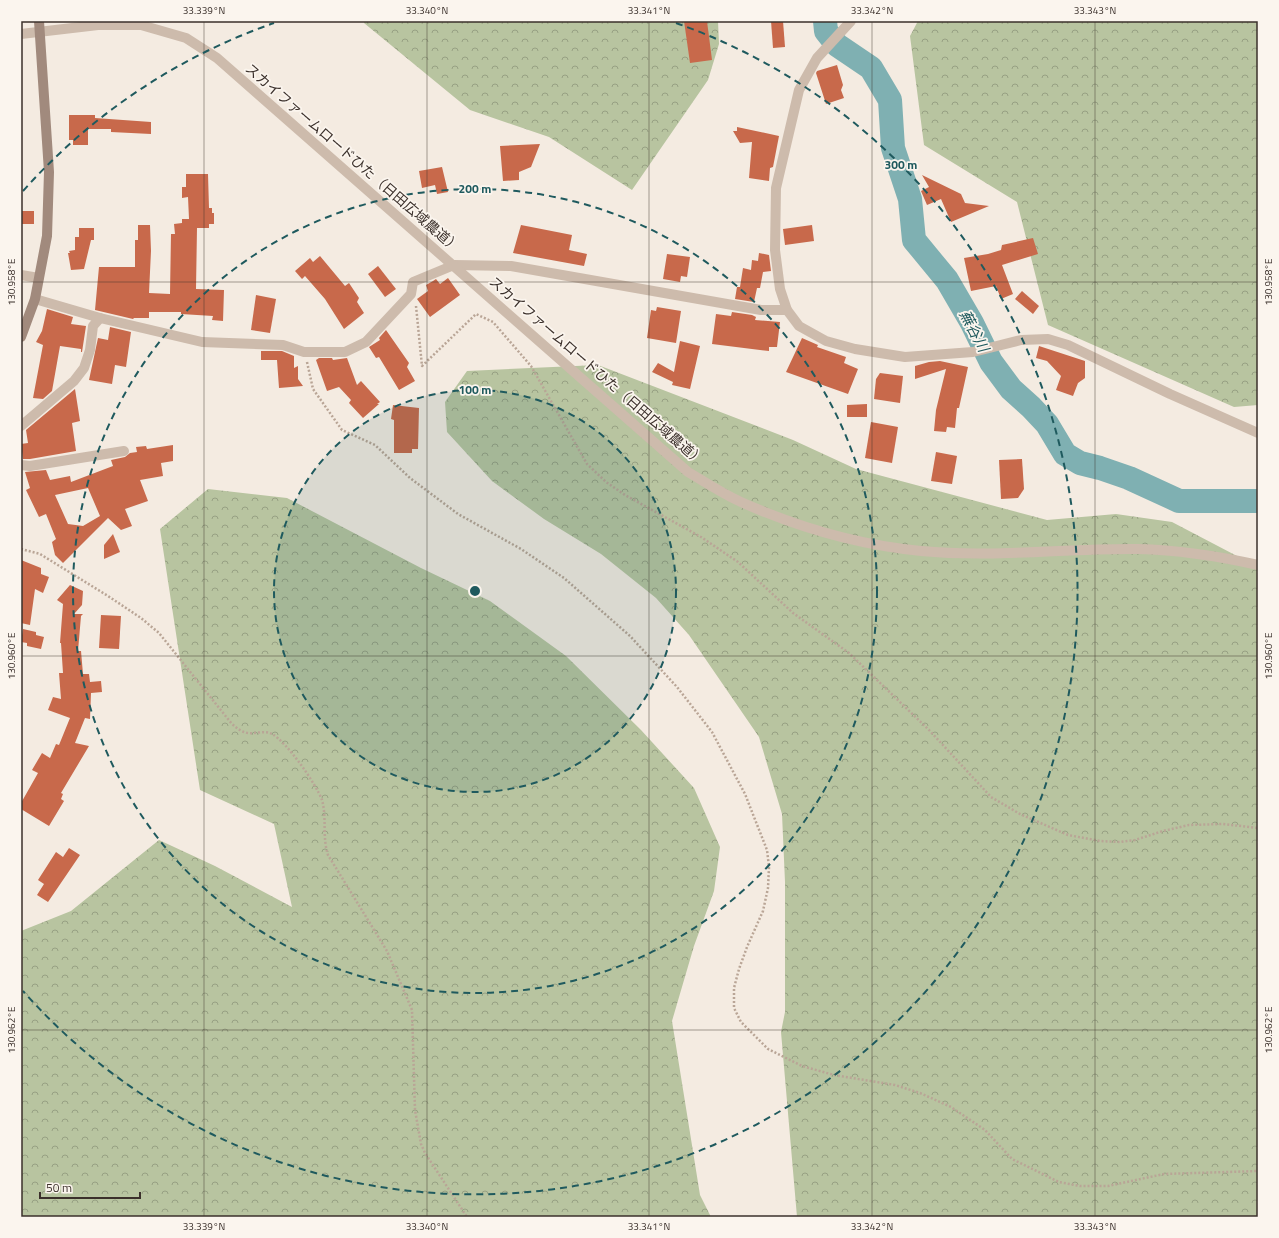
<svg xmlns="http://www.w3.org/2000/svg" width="1279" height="1238" viewBox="0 0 1279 1238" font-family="'Titillium Web','Noto Sans JP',sans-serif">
  <defs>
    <pattern id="forest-crowns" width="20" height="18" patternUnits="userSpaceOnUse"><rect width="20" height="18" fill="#b8c4a0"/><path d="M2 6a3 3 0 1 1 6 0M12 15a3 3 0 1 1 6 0" fill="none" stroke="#97a083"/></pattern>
  </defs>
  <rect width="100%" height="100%" fill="#f4ebe1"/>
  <g fill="url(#forest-crowns)">
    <path d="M364,21H718L719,44L708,80L632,190L549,137L470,110L364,23Z"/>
    <path d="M918,21H1258V405L1234,407L1048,325L1017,202L924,145L910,36Z"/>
    <path d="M598,365L793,440L856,469L1047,520L1116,514L1172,522L1258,567V1217H797L781,1032L785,1012V882L782,814L759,737L689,635L656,598L601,554L544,519L492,481L447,432L445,402L467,371Z"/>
    <path d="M208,489L287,498L421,568L490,601L566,656L641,730L694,788L720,847L714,891L694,946L672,1021L700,1195L711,1217H21V931L71,911L159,840L215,866L292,907L274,824L200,790L160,529Z"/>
  </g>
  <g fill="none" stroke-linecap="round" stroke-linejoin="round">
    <path stroke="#7fb0b2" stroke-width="24" d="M825,21L826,31L837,45L871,68L890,100L893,148L910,199L914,240L947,280L972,323L991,362L1011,389L1031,407L1047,424L1065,454L1080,463L1100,468L1129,478L1179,501H1258"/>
  </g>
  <g fill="#c8694b" fill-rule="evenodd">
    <path d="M684,21H707L712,60L690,63Z"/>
    <path d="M771,21H783L785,47L773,48Z"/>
    <path d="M837,65L843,85L841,90L844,98L826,104L816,73L817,71Z"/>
    <path d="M69,115H95V118L151,122V134L111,132V129H88V145H73V140H69Z"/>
    <path d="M737,127L779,136L773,167L770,168L769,181L749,178L752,142L740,143L733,131H737Z"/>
    <path d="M540,144L531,167L519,172V180L503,181L500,146Z"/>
    <path d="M442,167L448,192L437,194L435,185L422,188L419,171Z"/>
    <path d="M186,174H208L209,208H212V213H214V224H209V228H197L196,289L224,290L223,321L212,320L213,316L181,314V312H149V318H134L133,319L95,310L99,267H135V240H138V225H150L151,251L149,293L170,294L171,234H175L174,224L182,223V219H189L188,197L182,198V187H186Z"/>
    <path d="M922,175L961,194L965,203L989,206L951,222L941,199L927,205L921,191L929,187Z"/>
    <rect x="21" y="211" width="13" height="13"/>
    <path d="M521,225L572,235L569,250L587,254L584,266L513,253Z"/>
    <path d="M812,225L814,241L785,245L783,229Z"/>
    <path d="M79,228H94V240H91L84,269L71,270L68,253H70L69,251L75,250V237H79Z"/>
    <path d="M1033,238L1038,254L1002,265L1013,294L1001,299L996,286L971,291L964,258L988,254L1001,250L1002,245Z"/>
    <path d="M759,253L769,255L771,271L763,272L760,288H757L754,302L735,299L737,287H740L743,268L751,270L752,260L758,261Z"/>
    <path d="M667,254L690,257L687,277L681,276L680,282L663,279Z"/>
    <path d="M320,256L345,286L349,283L359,298L357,302L364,313L344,329L325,299L305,276L302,279L295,271L310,258L313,262Z"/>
    <path d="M378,266L396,289L385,297L368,274Z"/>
    <path d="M448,278L460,295L430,317L417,299L428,291L426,285L433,281L436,279L440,284Z"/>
    <path d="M1022,291L1039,306L1033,314L1015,299Z"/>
    <path d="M256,295L276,299L270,333L251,330Z"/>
    <path d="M657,307L681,311L676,343L647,338L651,310L656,311Z"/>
    <path d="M47,309L73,317L71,324L86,326L82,352H81V349L60,346L52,391L43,399L33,398L43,345L36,342L42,331Z"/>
    <path d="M732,312L752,315L756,317L755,320L780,322L777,347H769V351L712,344L716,314L731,316Z"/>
    <path d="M110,327L131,332L126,367L115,365L112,384L89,380L98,338L108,340Z"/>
    <path d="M386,330L409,363L407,367L415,381L399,390L379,357L376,358L369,347L380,340L379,338Z"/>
    <path d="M802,338L818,345L817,347L846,357L844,363L858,369L848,394L786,372Z"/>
    <path d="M680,341L700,346L690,389L672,385L673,382L652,372L658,363L674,372Z"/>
    <path d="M1039,346L1085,361V378L1078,383L1073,396L1056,390L1061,376L1047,361L1036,358Z"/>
    <path d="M261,351H282L294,356V368L298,366V379L303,386L279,388L277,360H261Z"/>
    <path d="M319,358H332L333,360L347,358L357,385L361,381L380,402L377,404H379L363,418L349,403L351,400L339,387L327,391L316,360Z"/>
    <path d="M940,361L968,367L959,408H957L955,428L947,427L946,432L934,431L936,410L946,369L915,379V366L929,362Z"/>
    <path d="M880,373L903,376L900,403L874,399L876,379Z"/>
    <path d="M75,389L80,421L72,423L76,451L30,459H23L21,444L28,443L26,430Z"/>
    <path d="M867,404V417H847V405Z"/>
    <path d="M393,405L419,408L418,449H412V453H394V420L391,419Z"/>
    <path d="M871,422L898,427L892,463L865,458Z"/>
    <path d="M173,445V461L161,463L163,476L140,480L148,501L125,509L132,526L121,530L108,518L63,563L55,555L52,542L56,539L46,514L39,517L26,490L30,488L25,472L46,470L50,480L70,476L71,482L113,466L111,460L125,457L130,453L137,452L136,447L146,446L147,449ZM88,488L100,516L83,526L68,524L55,495Z"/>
    <path d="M936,452L957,456L952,484L931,481Z"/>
    <path d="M1022,459L1024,489L1018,498L1001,499L999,460Z"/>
    <path d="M113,534L120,552L104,559V545Z"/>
    <path d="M21,560L41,568V574L49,577L43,593L35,589L30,625L21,623Z"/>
    <path d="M70,585L83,591L82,605L74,614H83L81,616L78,651H81L83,674H89L90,682L101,681L102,692L91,693L90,719L85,718L75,743L89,746L61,793L63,794L61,799L64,801L49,826L21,809V803L38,773L32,770L42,753L50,758L56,744L59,745L70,718L48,710L53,697L61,699L59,673H63L61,643H60L63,604L57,600Z"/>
    <path d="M101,615L121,616L119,649L99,648Z"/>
    <path d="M23,629L36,632V635L44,637L41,649L27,646V643L21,642Z"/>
    <path d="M69,848L80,855L48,902L37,895L44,884L38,880L56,852L63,857Z"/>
  </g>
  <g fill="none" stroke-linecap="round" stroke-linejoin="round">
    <g stroke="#b9a596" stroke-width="2.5" stroke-dasharray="2 2" stroke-linecap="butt">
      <path d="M416,306L422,366L476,314L493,322L531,366L587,464L606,482L625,495L701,537L738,562L793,613L849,653L929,730L991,797L1020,814L1068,835L1100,841L1120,842L1135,840L1163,831L1189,825L1223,824L1258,828"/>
      <path d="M307,362L313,389L342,430L375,445L410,478L458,514L521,549L564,578L630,636L677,687L712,732L745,794L767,850L769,867L768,888L763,911L747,947L739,969L734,988V1008L741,1022L768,1049L802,1066L834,1075L895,1085L920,1093L951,1107L985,1130L1012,1159L1059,1182L1080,1186H1108L1164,1174L1258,1171"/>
      <path d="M21,549L40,554L108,596L141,618L159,633L232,724C237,728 241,732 248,733C255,734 265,730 272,734C287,742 316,784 322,800C327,818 322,837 328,855L387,951L412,1010L415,1110L421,1144L425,1153L467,1217"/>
    </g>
    <g stroke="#cdbbac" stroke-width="10">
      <path d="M851,21L817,58L799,90L776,188L775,250L780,289L787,310L799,326L826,341L855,349L905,357L973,352L1021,340L1048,339L1068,345L1170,394L1258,433"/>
      <path d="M21,275L39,278"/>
      <path d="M35,299L100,318L202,342L283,345L304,352H345L366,342L411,294L413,282L454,265L511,266L761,310H787"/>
      <path d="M21,426L74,381L84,368L90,350L93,326L100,318"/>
      <path d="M21,465L30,466L124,451"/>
    </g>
    <path stroke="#cdbbac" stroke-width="10" d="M21,34L98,25H141L186,38L217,58L688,472C705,482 723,494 741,502C797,527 859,545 921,551C994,558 1066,548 1138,549C1179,550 1218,556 1258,565"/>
    <path stroke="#a18a7d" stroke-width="10" d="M21,337L35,299L47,236L49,172L39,21"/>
  </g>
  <path fill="none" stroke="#3b302b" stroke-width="1" stroke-opacity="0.45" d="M204,21V1217M427,21V1217M649,21V1217M872,21V1217M1095,21V1217M21,282H1258M21,656H1258M21,1030H1258"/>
  <circle cx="475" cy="591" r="201" fill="#1f5a5e" fill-opacity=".12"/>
  <g fill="none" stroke="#1f5a5e" stroke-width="2" stroke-dasharray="7 5">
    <circle cx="475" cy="591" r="201"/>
    <circle cx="475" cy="591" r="402"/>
    <path d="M23 191A603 603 0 0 1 274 23M676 23A603 603 0 1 1 23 991"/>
  </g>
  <g text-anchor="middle" stroke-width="3.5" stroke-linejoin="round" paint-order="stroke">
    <g font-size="14" fill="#3b302b" stroke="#fbf5ee">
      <text transform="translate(353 158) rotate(41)" y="5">スカイファームロードひた（日田広域農道）</text>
      <text transform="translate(597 371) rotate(41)" y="5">スカイファームロードひた（日田広域農道）</text>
    </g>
    <g font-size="15" font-style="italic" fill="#1f5a5e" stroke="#fbf5ee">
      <text transform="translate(974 331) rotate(62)" y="5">蕪谷川</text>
    </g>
  </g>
  <circle cx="475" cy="591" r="6" fill="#1f5a5e" stroke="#fbf5ee" stroke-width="2"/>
  <g font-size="12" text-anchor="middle" font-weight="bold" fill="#1f5a5e" stroke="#fbf5ee" stroke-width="3.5" stroke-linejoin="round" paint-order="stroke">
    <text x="901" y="169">300 m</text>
    <text x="475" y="193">200 m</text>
    <text x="475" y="394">100 m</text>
  </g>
  <rect width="1279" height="1238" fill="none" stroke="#fbf5ee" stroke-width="44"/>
  <path d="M40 1192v6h100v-6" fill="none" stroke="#3b302b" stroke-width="2"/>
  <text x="46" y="1192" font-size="12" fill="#3b302b" stroke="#fbf5ee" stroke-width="3" paint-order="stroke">50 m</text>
  <rect x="22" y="22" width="1235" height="1194" fill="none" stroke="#3b302b" stroke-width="1.5"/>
  <g font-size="10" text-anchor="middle" fill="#3b302b">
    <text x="204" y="14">33.339°N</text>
    <text x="427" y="14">33.340°N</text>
    <text x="649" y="14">33.341°N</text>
    <text x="872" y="14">33.342°N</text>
    <text x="1095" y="14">33.343°N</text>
    <text transform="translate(1268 282) rotate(-90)" y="4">130.958°E</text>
    <text transform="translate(11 282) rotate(-90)" y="4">130.958°E</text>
    <text transform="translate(1268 656) rotate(-90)" y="4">130.960°E</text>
    <text transform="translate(11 656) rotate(-90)" y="4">130.960°E</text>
    <text transform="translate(11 1030) rotate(-90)" y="4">130.962°E</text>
    <text transform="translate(1268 1030) rotate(-90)" y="4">130.962°E</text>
    <text x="204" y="1230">33.339°N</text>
    <text x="427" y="1230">33.340°N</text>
    <text x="649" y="1230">33.341°N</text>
    <text x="872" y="1230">33.342°N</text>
    <text x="1095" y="1230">33.343°N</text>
  </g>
</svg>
